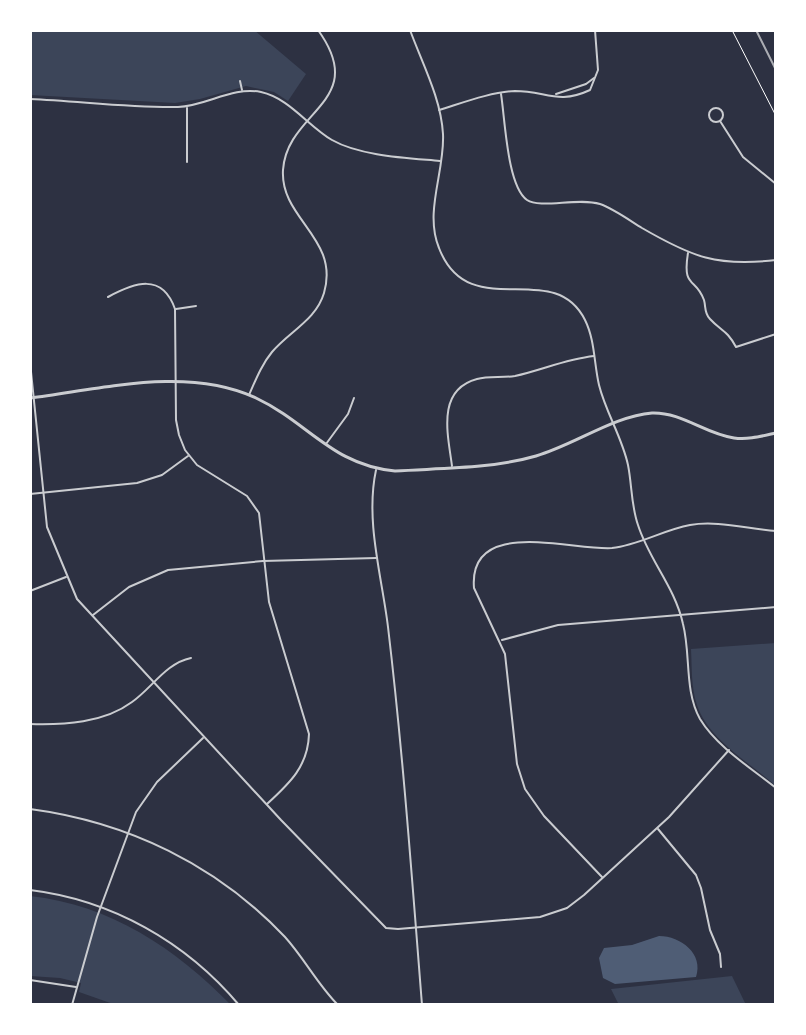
<svg xmlns="http://www.w3.org/2000/svg" width="806" height="1035" viewBox="0 0 806 1035" font-family="'Fira Sans Condensed',sans-serif">
  <rect width="100%" height="100%" fill="#2d3142"/>
  <g fill="#3c4559">
    <path d="M30,30H254L306,74L288,101L274,92L246,86L200,99L175,103L30,95Z"/>
    <path d="M776,643V786C750,763 708,739 697,705C691,687 692,668 691,649Z"/>
    <path d="M30,896C111,905 175,948 231,1005H116L79,992L81,983L60,978L30,976Z"/>
    <path d="M732,976L746,1005H619L611,989Z"/>
  </g>
  <path fill="#4f5d75" d="M659,936C681,936 704,954 696,977L615,984L603,978L599,958L604,948L632,945Z"/>
  <g fill="none" stroke-linecap="round" stroke-linejoin="round">
    <path stroke="#fff" stroke-width="1" d="M732,30L776,116"/>
    <g stroke="#caccd0" stroke-width="2">
      <path d="M410,30C422,63 441,98 443,134C445,171 424,212 439,248C469,326 553,256 585,320C595,340 594,364 599,385C606,413 622,437 628,465C632,485 631,505 638,525C649,560 675,587 683,624C691,655 684,690 700,719C717,747 751,768 776,788"/>
      <path d="M240,81L242,90"/>
      <path d="M501,94C505,118 507,186 527,200C540,209 579,197 600,204C614,209 629,220 642,228C692,257 717,267 776,260"/>
      <path d="M556,94L586,84L594,78"/>
      <path d="M30,99C79,101 129,108 178,107C206,106 233,86 261,92C289,98 308,126 332,140C360,156 408,158 440,161"/>
      <circle cx="716" cy="115" r="7"/>
      <path d="M187,108V162"/>
      <path d="M439,110C462,103 491,92 515,91C546,91 558,105 590,90L598,70L595,30"/>
      <path d="M720,121L743,157L776,184"/>
      <path d="M688,253C682,289 696,277 704,300C706,307 704,313 710,319C721,331 727,330 736,347L776,334"/>
      <path d="M108,297C134,283 162,272 175,309L176,420L179,435L185,450L197,465L247,496L259,513L269,602L309,734C308,766 290,783 267,804"/>
      <path d="M176,309L196,306"/>
      <path d="M30,362L47,527L77,599L281,820L386,928L398,929L540,917L567,908L584,895L669,817L729,750"/>
      <path d="M249,395C256,379 262,364 272,352C290,331 316,320 324,293C340,238 280,219 283,170C287,110 370,102 318,30"/>
      <path d="M326,444L348,414L354,398"/>
      <path d="M452,466C448,435 436,390 477,379C489,376 502,378 515,376C542,370 566,359 594,356"/>
      <path d="M376,470C365,521 382,577 388,627C403,753 412,879 422,1005"/>
      <path d="M30,494L137,483L162,475L188,456"/>
      <path d="M30,591L66,577"/>
      <path d="M93,615L129,587L168,570L263,561L376,558"/>
      <path d="M502,640L558,625L776,607"/>
      <path d="M30,724C64,725 104,723 132,702C152,688 166,663 191,658"/>
      <path d="M30,809C128,822 217,865 285,937C304,958 318,985 338,1005"/>
      <path d="M658,829L696,875L701,888L710,930L720,954L721,967"/>
      <path d="M602,877L544,816L525,789L517,764L505,654L474,588C468,516 572,551 612,548C639,545 663,530 690,525C717,520 748,529 776,531"/>
      <path d="M30,890C112,900 186,942 239,1005"/>
      <path d="M30,980L76,987"/>
      <path d="M72,1005L97,917L136,812L157,782L203,738"/>
    </g>
    <path stroke="#caccd0" stroke-width="3" d="M30,398C102,389 187,366 256,398C309,423 332,465 395,471C442,468 491,469 536,456C574,445 614,416 652,413C682,412 705,434 734,438C748,440 762,436 776,433"/>
    <path stroke="#abadb3" stroke-width="2" d="M756,30L776,70"/>
  </g>
  <rect width="806" height="1035" fill="none" stroke="#ffffff" stroke-width="64"/>
</svg>
